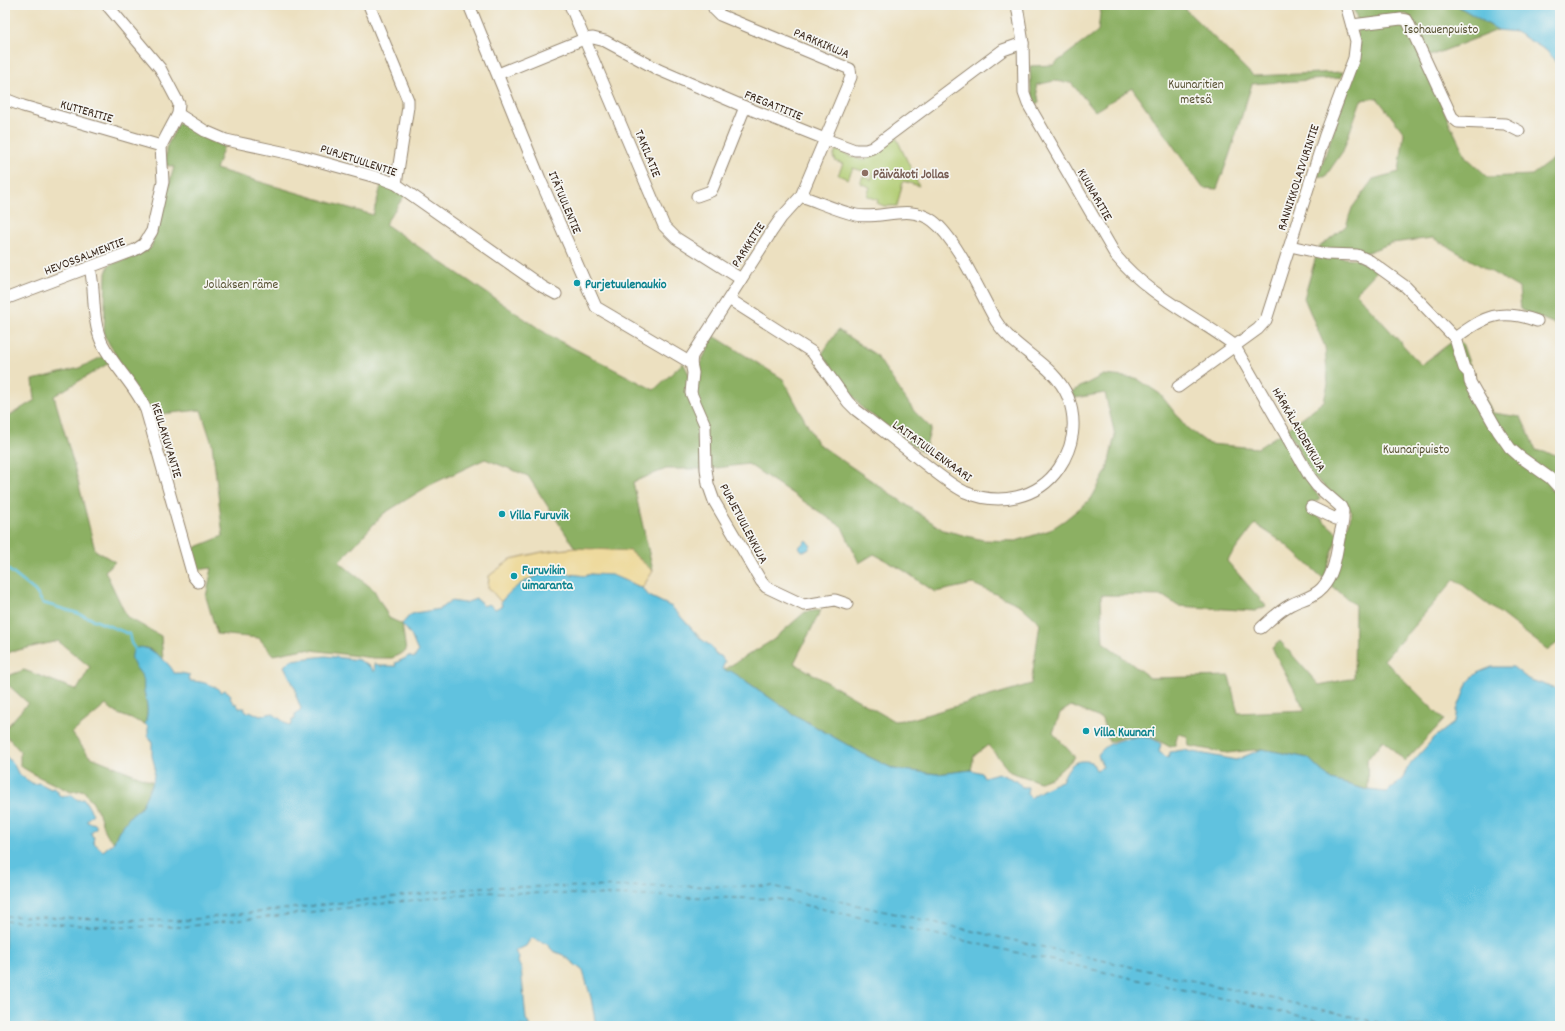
<svg xmlns="http://www.w3.org/2000/svg" width="1565" height="1031" viewBox="0 0 1565 1031" font-family="Dekko,sans-serif">
  <rect width="100%" height="100%" fill="#f6f6f2"/>
  <filter id="ink" filterUnits="userSpaceOnUse"><feTurbulence type="fractalNoise" baseFrequency=".025" numOctaves="2"/><feDisplacementMap in="SourceGraphic" scale="8" xChannelSelector="R" yChannelSelector="G"/><feConvolveMatrix kernelMatrix="1 2 1 2 8 2 1 2 1" color-interpolation-filters="sRGB"/></filter>
  <filter id="wash" filterUnits="userSpaceOnUse"><feTurbulence type="fractalNoise" baseFrequency=".012" numOctaves="4" result="noise"/><feDisplacementMap in="SourceGraphic" scale="16" xChannelSelector="R" yChannelSelector="G"/><feGaussianBlur stdDeviation="0.9" result="paint"/><feColorMatrix in="noise" values="0 0 0 0 0 0 0 0 0 0 0 0 0 0 0 0 0 1.4 0 .05"/><feComposite in="paint" operator="in"/></filter>
  <g filter="url(#wash)">
    <rect width="100%" height="100%" fill="#ece0c0"/>
    <path fill="#b1cc72" stroke="#767b48" d="M896,137L919,186L903,181L897,206H884L877,203L878,200L867,196L870,187L860,183L863,176L871,180L873,174L853,168L848,179L838,175L843,164L835,161L836,159L833,158L836,150L861,160L866,159Z"/>
    <g fill="#8cb064" stroke="#646d41">
      <path d="M1101,5H1181L1253,76L1343,72L1341,78L1252,84L1229,156L1217,189L1203,188L1132,88L1095,111L1071,83L1054,81L1036,85L1039,102L1034,105L1031,89L1030,66L1053,65L1098,31Z"/>
      <path d="M1352,5H1456L1498,30L1430,56L1407,14L1358,21Z"/>
      <path d="M1402,22L1407,25L1451,126L1466,157L1488,177L1532,175L1560,154V326L1521,310L1519,288L1433,238L1392,243L1365,253L1350,250L1318,248L1346,226L1352,208L1373,179L1399,172L1404,133L1377,98L1361,100L1343,151L1325,177L1318,176L1357,62V27Z"/>
      <path d="M183,123L225,143L216,169L373,215L383,179L407,192L385,224L550,336L654,390L683,363L688,372L701,425L703,469H666L633,482L653,571L630,551L575,548L528,476L485,459L430,485L383,514L339,562L374,590L389,618L402,624L406,651L392,658H373L304,649L273,655L259,638L217,634L206,597L212,568L196,570L189,550L223,536L212,444L201,410L161,414L152,417L104,335L106,273L109,265L133,257L151,248L174,167L166,165V148L178,124Z"/>
      <path d="M1316,256L1356,259L1377,271L1356,293L1421,365L1453,341L1462,343L1475,380L1493,413L1521,417L1536,450L1560,456V641L1548,650L1455,579L1384,660L1444,720L1405,761L1383,740L1367,760L1368,790L1331,780L1308,758L1262,749L1227,753L1189,746L1187,736L1178,734L1175,745L1170,747L1152,737L1126,736L1109,742L1102,719L1071,706L1060,713L1053,733L1075,757L1053,777L1040,782L1010,772L988,745L974,756L971,770L938,774L894,769L867,756L793,714L743,679L723,670L773,640L805,612L821,610L794,663L894,721L912,719L1031,684L1040,623L1020,605L973,584L935,592L903,570L874,554L859,563L842,527L748,464L709,469L694,392L696,372L714,336L783,379L817,443L943,530L983,540L1016,541L1050,530L1065,520L1091,499L1107,470L1115,435L1105,393L1075,398L1071,392L1103,375L1136,378L1160,394L1187,428L1209,444L1258,448L1281,433L1313,489L1320,498L1314,503V512L1338,534L1324,579L1284,543L1255,524L1227,561L1266,606L1255,611L1178,606L1163,596L1101,595L1103,642L1150,678L1229,676L1238,713L1305,710L1272,648L1280,641L1319,685L1354,678L1355,605L1331,585L1342,551L1352,511L1312,475L1287,429L1324,401L1328,384L1325,347L1304,298Z"/>
      <path d="M838,330L876,355L914,411L931,428L924,453L862,408L822,354Z"/>
      <path d="M104,356L109,363L54,396L74,465L95,550L115,562L105,571L127,617L161,636L163,659C153,651 148,645 135,649C130,670 137,663 143,677C145,682 144,685 144,690C146,705 150,708 145,724L118,714L106,705L72,733L89,756L153,782L140,809L132,814L118,832L114,842C101,831 105,829 99,814C95,805 89,797 83,790L71,792L39,777L20,766V751L5,734V729L28,703L5,682V677L24,670L77,690L90,667L58,641L10,652L5,656V418L35,400L33,380L79,368Z"/>
    </g>
    <path fill="#eeda9e" stroke="#94825e" d="M575,548L630,551L653,571L642,588L628,581L591,574L585,576L563,573L539,575L504,598L501,602L488,587L489,576L511,559L542,552Z"/>
    <g fill="#61c2df" stroke="#4e767e">
      <path d="M1456,5H1560V68L1547,51L1516,32L1498,30Z"/>
      <path d="M806,540L811,546L808,550L802,551L799,547Z"/>
      <path d="M563,573L585,576L591,574L612,575L642,588L649,596L672,607L701,639L712,647L715,654L721,656L725,662L722,669L725,671H731L743,679L793,714L867,756L894,769L937,774L971,770L982,773L984,777L998,773L1017,781L1022,787H1028L1027,794L1031,798C1034,794 1057,782 1062,781C1069,765 1074,758 1092,762L1096,770L1103,767L1098,755C1107,740 1133,735 1150,738C1154,739 1158,742 1161,744L1159,752L1168,758L1170,752L1183,750L1236,760L1262,749L1308,758L1331,780L1368,790L1387,792L1403,778L1407,768L1434,738L1455,722L1457,710L1468,682L1477,673L1492,667H1513L1528,679L1560,690V1026H596L591,998L583,971L563,955L553,951L547,944L531,938L526,946L515,951L519,958L518,962L521,968L526,1019L530,1026H5V755L14,765L19,775H21C23,778 30,781 33,784L39,783L51,789L53,788L58,791V794L61,796L72,795L78,800L84,799L93,814L87,820V822L96,824V828L91,832L92,836L94,837L93,842L103,851L114,842L118,832L132,814L140,809L153,782L155,767L152,756V743L148,735V727L145,724C149,710 147,705 144,691C143,686 145,681 142,676C138,669 130,664 132,654C138,634 172,664 174,673H181L190,675L188,677L190,681C200,681 211,684 219,689V691L222,692L224,690L228,692L231,695L230,698L234,704L236,703L239,708H245L244,710L248,713L250,711L260,716L272,713L290,726L292,724V720L295,719V714L299,712L301,708L296,696V690L284,666L291,660L326,656L359,660L372,668L373,671H375L374,663L381,666H396L395,663L406,658L408,656L414,658L418,652L411,635L402,624L410,615L415,613L440,609L450,601L465,603L476,599L481,602L483,606L489,604L495,609L502,606L501,602C509,591 524,580 537,576C545,573 555,574 563,573Z"/>
    </g>
    <g fill="none" stroke-linecap="round" stroke-linejoin="round">
      <path stroke="#61c2df" stroke-width="2.5" d="M5,567L35,591L43,603L77,613L129,634L131,643L135,649"/>
      <g stroke="#465858" stroke-width="1" stroke-dasharray="5 4" stroke-linecap="butt">
        <path d="M5,916L178,921L482,887L772,886L1394,1026"/>
        <path d="M5,921L93,926L181,927L484,892L778,899L1345,1026"/>
      </g>
    </g>
  </g>
  <g filter="url(#ink)">
    <g fill="none" stroke-linecap="round" stroke-linejoin="round">
      <g stroke="#94856f" stroke-width="13">
        <g id="minor">
          <path d="M369,5L408,100V107L396,184"/>
          <path d="M469,5L540,179L596,307L691,363"/>
          <path d="M570,5L664,226L676,238L741,279"/>
          <path d="M1017,5L1023,43L1024,93L1028,104L1116,256C1148,295 1194,315 1234,345L1310,477L1317,486L1341,507C1346,517 1341,528 1339,539C1336,556 1334,575 1322,588C1313,598 1301,599 1290,605C1279,611 1270,620 1261,628"/>
          <path d="M714,9L720,15L850,69L851,77L801,196L781,218L772,231L692,356L691,363L693,373L691,393L705,425L706,469L708,484L714,501L761,581L766,587L804,605L835,600L847,604"/>
          <path d="M1352,25L1401,19L1407,20L1452,117L1458,122L1505,124L1519,131"/>
          <path d="M498,74L584,39L593,38L605,41L659,70L745,107L825,139L855,150H866L872,148L1003,50L1023,43"/>
          <path d="M5,99L23,106L161,146"/>
          <path d="M178,114L205,131L226,140L296,155L383,179L396,184L543,287L556,294"/>
          <path d="M697,196L711,191L713,187L745,107"/>
          <path d="M1290,246L1326,254L1357,255L1370,261L1406,287L1455,338L1464,368L1469,373L1470,382L1498,431L1510,448L1519,456L1550,478L1560,489"/>
          <path d="M90,268C96,293 91,319 102,343C114,367 135,385 146,410L193,576L198,582"/>
          <path d="M5,299L135,250L144,244L152,231L163,182L161,146L178,114L179,104L160,68L107,5"/>
          <path d="M729,299L812,352L848,402L856,410C878,427 899,443 920,460C934,471 949,484 965,492C998,506 1038,499 1059,468C1074,446 1077,421 1068,397C1054,363 1015,351 996,321C980,293 957,239 933,221C909,203 881,220 856,215C838,211 819,202 801,196"/>
          <path d="M1455,338C1485,316 1500,308 1537,321"/>
          <path d="M1178,387L1258,329L1266,320L1325,135L1354,58L1356,41L1346,5"/>
          <path d="M1311,507L1336,519L1343,511"/>
        </g>
      </g>
      <use href="#minor" stroke="#fff" stroke-width="11"/>
    </g>
  </g>
  <circle fill="#8d6e63" stroke="#f6f6f2" stroke-width="1.5" cx="865" cy="173" r="4"/>
  <g fill="#0f9aa8" stroke="#f6f6f2" stroke-width="1.5">
    <circle cx="577" cy="283" r="4"/>
    <circle cx="502" cy="514" r="4"/>
    <circle cx="514" cy="576" r="4"/>
    <circle cx="1086" cy="731" r="4"/>
  </g>
  <g text-anchor="middle" stroke-width="3.5" stroke-linejoin="round" paint-order="stroke">
    <g font-size="13" fill="#585233" stroke="#f6f6f2">
      <text x="1441" y="33">Isohauenpuisto</text>
      <text x="1196" y="88">Kuunaritien<tspan x="1196" dy="15">metsä</tspan></text>
      <text x="241" y="288">Jollaksen räme</text>
      <text x="1416" y="453">Kuunaripuisto</text>
    </g>
    <g font-size="13" fill="#3b2a1e" stroke="#f6f6f2">
      <text transform="translate(822 42) rotate(23)" y="5">PARKKIKUJA</text>
      <text transform="translate(774 104) rotate(22)" y="5">FREGATTITIE</text>
      <text transform="translate(87 110) rotate(16)" y="5">KUTTERITIE</text>
      <text transform="translate(649 153) rotate(68)" y="5">TAKILATIE</text>
      <text transform="translate(359 159) rotate(18)" y="5">PURJETUULENTIE</text>
      <text transform="translate(1297 177) rotate(-72)" y="5">RANNIKKOLAIVURINTIE</text>
      <text transform="translate(1096 194) rotate(60)" y="5">KUUNARITIE</text>
      <text transform="translate(566 202) rotate(67)" y="5">ITÄTUULENTIE</text>
      <text transform="translate(747 244) rotate(-57)" y="5">PARKKITIE</text>
      <text transform="translate(84 255) rotate(-21)" y="5">HEVOSSALMENTIE</text>
      <text transform="translate(1300 429) rotate(60)" y="5">HÄRKÄLAHDENKUJA</text>
      <text transform="translate(168 440) rotate(73)" y="5">KEULAKUVANTIE</text>
      <text transform="translate(933 450) rotate(36)" y="5">LAITATUULENKAARI</text>
      <text transform="translate(745 523) rotate(62)" y="5">PURJETUULENKUJA</text>
    </g>
    <g font-size="13" font-weight="bold" fill="#785e54" stroke="#f6f6f2" text-anchor="start">
      <text x="873" y="178">Päiväkoti Jollas</text>
    </g>
    <g font-size="13" font-weight="bold" fill="#0d838f" stroke="#f6f6f2" text-anchor="start">
      <text x="585" y="288">Purjetuulenaukio</text>
      <text x="510" y="519">Villa Furuvik</text>
      <text x="522" y="574">Furuvikin<tspan x="522" dy="15">uimaranta</tspan></text>
      <text x="1094" y="736">Villa Kuunari</text>
    </g>
  </g>
  <rect width="1565" height="1031" fill="none" stroke="#f6f6f2" stroke-width="20"/>
</svg>
